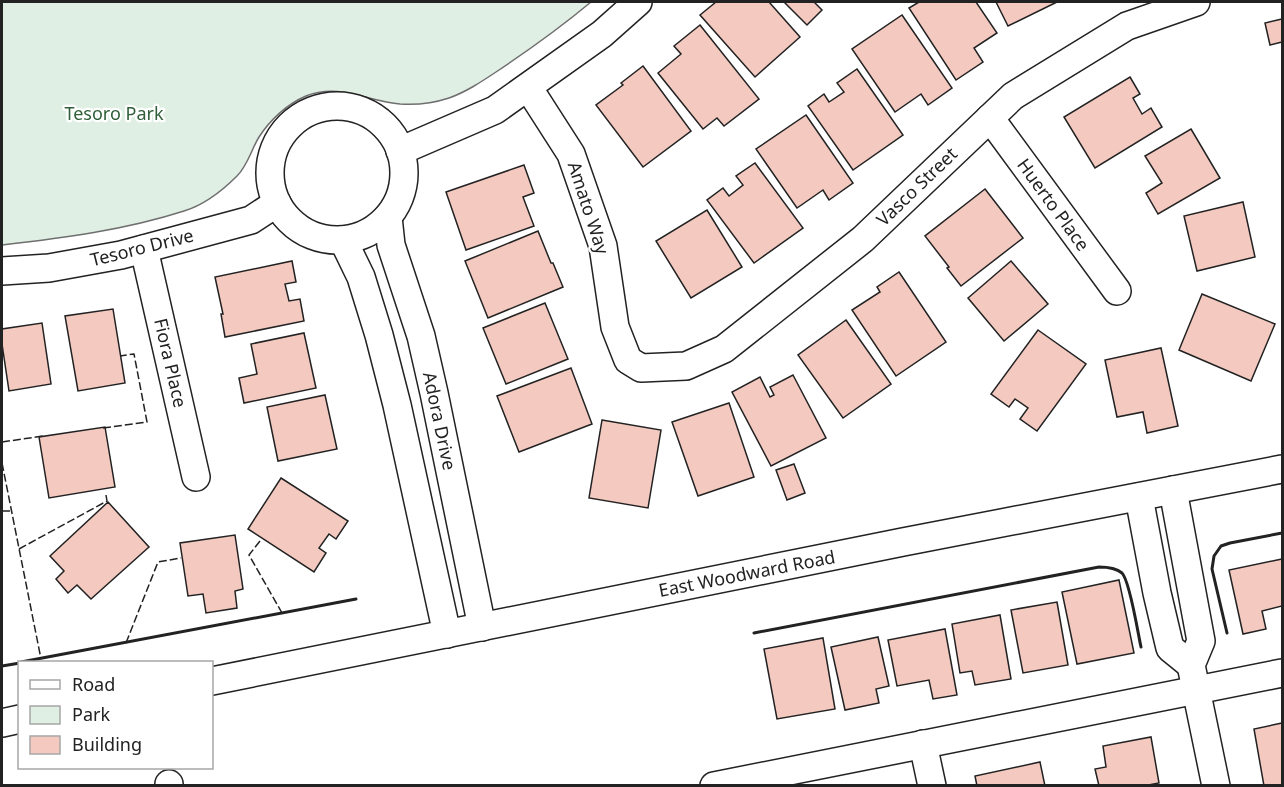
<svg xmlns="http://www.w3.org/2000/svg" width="1284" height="787" viewBox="0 0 1284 787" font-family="'Noto Sans',sans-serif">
  <rect width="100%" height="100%" fill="#fff"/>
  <path fill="#e0efe3" stroke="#6f6f6f" stroke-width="1.5" d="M2,2H591C561,27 529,50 496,72C481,82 466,92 449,98C434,103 415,105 400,104C367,101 339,83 306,96C287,104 270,120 259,137C251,150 248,165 237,176C222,191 204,205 184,211C125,230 63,238 2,245Z"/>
  <g fill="#f3c9c0" stroke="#222" stroke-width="1.5">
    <path d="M716,2H769L800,37L755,77L700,15Z"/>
    <path d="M784,2H814L822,10L807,25Z"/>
    <path d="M919,2H976L997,33L974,48L983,62L956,80L909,8Z"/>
    <path d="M996,2H1057L1008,26Z"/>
    <path d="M902,15L952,88L928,105L921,94L895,112L852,49Z"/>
    <path d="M1282,19V45V42L1270,45L1265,23Z"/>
    <path d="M700,25L759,99L724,126L717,118L703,129L658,73L681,54L674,46Z"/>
    <path d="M643,66L691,131L643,167L596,105L623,85L621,83Z"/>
    <path d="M857,69L903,135L853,170L808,106L824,94L829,102L844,92L837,83Z"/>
    <path d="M1130,77L1140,94L1133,98L1142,114L1151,108L1162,127L1095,168L1064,117Z"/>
    <path d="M806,115L853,183L829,200L823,190L797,208L756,149Z"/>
    <path d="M1191,129L1220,178L1158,214L1146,193L1162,183L1145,156Z"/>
    <path d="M755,163L803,228L754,263L707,200L723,188L729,196L743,185L736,176Z"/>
    <path d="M524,165L534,193L523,197L534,226L466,250L446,192Z"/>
    <path d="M985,189L1023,238L961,286L947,268L949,267L925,236Z"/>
    <path d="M1243,202L1255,257L1197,271L1184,216Z"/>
    <path d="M707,210L742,267L691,298L656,241Z"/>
    <path d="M538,231L551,263H553L563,287L488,318L465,261Z"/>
    <path d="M292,261L296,282L285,284L289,301L300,299L304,321L225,337L221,314H223L215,277Z"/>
    <path d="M1011,261L1048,304L1004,341L968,298Z"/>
    <path d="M899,272L946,342L896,376L852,310L880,292L877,287Z"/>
    <path d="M1202,294L1275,324L1251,381L1179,350Z"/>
    <path d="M545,303L568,359L506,384L483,328Z"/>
    <path d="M113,309L125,383L78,391L65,316Z"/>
    <path d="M846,320L891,384L843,418L798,355Z"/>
    <path d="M42,323L51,384L9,391L2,344V329Z"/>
    <path d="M1038,330L1086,364L1037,431L1020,419L1028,408L1015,399L1009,407L991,394Z"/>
    <path d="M304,333L316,388L244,403L239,378L257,374L251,344Z"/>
    <path d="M1161,348L1178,426L1147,433L1143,412L1117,417L1105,360Z"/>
    <path d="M571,368L592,424L519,452L497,396Z"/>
    <path d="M793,375L826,438L771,466L732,392L760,377L770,397L774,395L770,387Z"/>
    <path d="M325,395L337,449L278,461L267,407Z"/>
    <path d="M729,403L754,477L698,496L672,422Z"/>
    <path d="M602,420L661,430L648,508L589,498Z"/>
    <path d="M105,427L115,487L49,498L39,437Z"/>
    <path d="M794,464L805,493L787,500L776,470Z"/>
    <path d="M281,478L348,521L336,539L329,534L319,548L326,553L314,572L248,529Z"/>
    <path d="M108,502L149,547L91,599L77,585L68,593L56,579L64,571L50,556Z"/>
    <path d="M235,535L243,589L235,591L237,608L206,613L203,594L188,596L180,543Z"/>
    <path d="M1282,559V606L1262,611L1266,629L1243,634L1229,570Z"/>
    <path d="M1119,580L1134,653L1077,664L1062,592Z"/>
    <path d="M1057,602L1068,665L1023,673L1011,610Z"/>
    <path d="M1000,615L1011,679L975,685L972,671L960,673L952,624Z"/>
    <path d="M945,629L957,695L933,699L929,680L897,686L888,640Z"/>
    <path d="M878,637L889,686L876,689L879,703L845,710L831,647Z"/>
    <path d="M823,638L835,709L777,719L764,649Z"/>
    <path d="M1282,723V786H1264L1254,729Z"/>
    <path d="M1151,737L1159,783L1143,786H1099L1095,769L1106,767L1103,746Z"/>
    <path d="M1040,762L1045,786H977L975,776Z"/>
  </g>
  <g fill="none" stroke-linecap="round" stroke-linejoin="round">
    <g stroke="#222" stroke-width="30">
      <g id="minor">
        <path d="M528,87L571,154L603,246L615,327L628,360L641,368L686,366L724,349L863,239L1013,96L1127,26L1196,2"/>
        <circle cx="337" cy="173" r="67"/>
        <path d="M990,118L1117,291"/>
        <path d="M400,151L495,110L602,34L638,2"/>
        <path d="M388,217L391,245L421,336L434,393L482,627"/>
        <path d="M343,240L361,277L379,335L397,405L447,634"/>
        <path d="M144,249L196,477"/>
        <path d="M2,271L49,268L121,255L251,220L277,203"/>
        <path d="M1173,490L1201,641L1191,665L1216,786"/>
        <path d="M1139,497L1157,593L1170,648L1191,665"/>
        <path d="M212,681L903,542L1282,469"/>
        <path d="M2,723L20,719"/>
        <path d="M923,744L932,786"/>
        <path d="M169,784V786"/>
        <path d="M714,786L1282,673"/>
      </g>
    </g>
    <use href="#minor" stroke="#fff" stroke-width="27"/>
    <g stroke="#222" stroke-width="1.5" stroke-dasharray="8 3" stroke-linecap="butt">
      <path d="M103,428L147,422L134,354L120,356"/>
      <path d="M2,442L43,436"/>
      <path d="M2,463L41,659"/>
      <path d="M2,511H11"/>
      <path d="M260,541L249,555L282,613"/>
      <path d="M19,549L107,501L106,495"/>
      <path d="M126,643L158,562L181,558"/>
    </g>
    <g stroke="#222" stroke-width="3">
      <path d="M754,633L1099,567C1106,567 1116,568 1122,573C1130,581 1138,634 1141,647"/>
      <path d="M1227,633L1212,569L1214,556L1221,546L1230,543L1282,533"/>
      <path d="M21,662L356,599"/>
      <path d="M2,666L20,663"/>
    </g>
  </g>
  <g text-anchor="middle" stroke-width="4.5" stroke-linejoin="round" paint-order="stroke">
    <g font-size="18" fill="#2f5e38" stroke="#fff">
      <text x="114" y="120">Tesoro Park</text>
    </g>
    <g font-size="18" fill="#222" stroke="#fff">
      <text transform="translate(917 187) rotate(-44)" y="6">Vasco Street</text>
      <text transform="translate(1053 205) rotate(54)" y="6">Huerto Place</text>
      <text transform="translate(588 208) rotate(72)" y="6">Amato Way</text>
      <text transform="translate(142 248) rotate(-14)" y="6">Tesoro Drive</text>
      <text transform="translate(170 363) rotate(77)" y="6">Fiora Place</text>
      <text transform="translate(439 421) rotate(78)" y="6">Adora Drive</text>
      <text transform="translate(747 574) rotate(-11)" y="6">East Woodward Road</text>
    </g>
  </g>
  <rect width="1284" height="787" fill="none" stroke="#222222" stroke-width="6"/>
  <rect x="18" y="661" width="195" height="108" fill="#ffffff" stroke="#a7a7a7" stroke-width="1.5"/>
  <rect x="30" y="680" width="30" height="9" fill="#ffffff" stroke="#a7a7a7" stroke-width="1.5"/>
  <text x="72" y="691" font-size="18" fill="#222222">Road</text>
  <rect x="30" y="706" width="30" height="18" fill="#e0efe3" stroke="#a7a7a7" stroke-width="1.5"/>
  <text x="72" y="721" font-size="18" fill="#222222">Park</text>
  <rect x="30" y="736" width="30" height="18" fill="#f3c9c0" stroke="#a7a7a7" stroke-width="1.5"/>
  <text x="72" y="751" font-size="18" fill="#222222">Building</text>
</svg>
